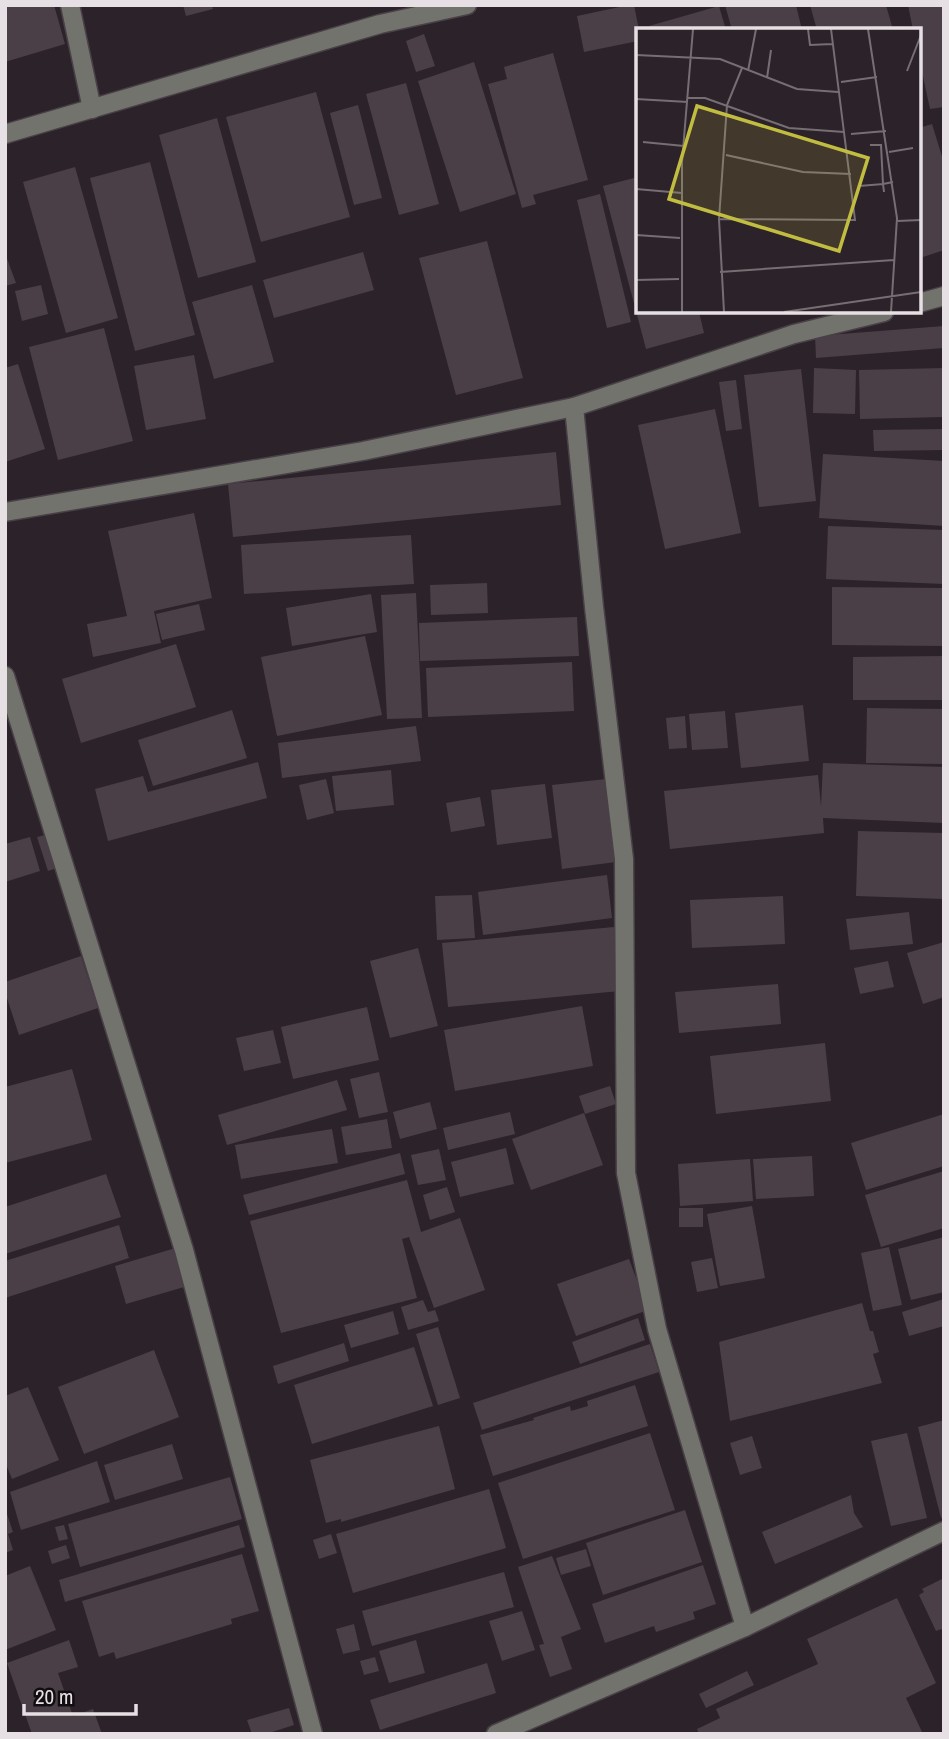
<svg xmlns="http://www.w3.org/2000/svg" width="949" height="1739" viewBox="0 0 949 1739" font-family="'Archivo Narrow',sans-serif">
  <rect width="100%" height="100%" fill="#2c2229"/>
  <g fill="#4a3f47">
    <path d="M11,5H54L65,44L5,62V7Z"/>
    <path d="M183,5H212L213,9L186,16Z"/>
    <path d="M629,5H634L639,30L638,41L584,52L577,16Z"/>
    <path d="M725,5H796L802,30H732Z"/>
    <path d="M810,5H886L893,30H817Z"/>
    <path d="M908,5H944V107L930,109L919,58V30H913Z"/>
    <path d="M719,6L726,30H650L649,26Z"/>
    <path d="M424,34L435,66L416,72L406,41Z"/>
    <path d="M553,53L588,180L533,195L536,204L522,208L488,84L507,79L504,67Z"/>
    <path d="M474,62L516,194L460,212L418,81Z"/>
    <path d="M406,83L439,204L399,215L366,94Z"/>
    <path d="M316,92L350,217L261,242L226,117Z"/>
    <path d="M358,105L382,198L354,205L330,113Z"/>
    <path d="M217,118L256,262L198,278L159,135Z"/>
    <path d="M932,124L944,163V250L923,257L919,245V128Z"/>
    <path d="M150,162L195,335L135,351L90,178Z"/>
    <path d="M75,167L118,318L66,333L23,182Z"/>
    <path d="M638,177V312H699L704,333L646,349L603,186Z"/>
    <path d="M600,194L631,322L607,328L577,200Z"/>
    <path d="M487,241L523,378L456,395L419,258Z"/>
    <path d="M363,252L374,290L274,318L263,280Z"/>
    <path d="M5,253L16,283L5,286Z"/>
    <path d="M41,285L48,314L22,321L15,291Z"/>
    <path d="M252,285L274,362L214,379L192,302Z"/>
    <path d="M944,326V348L816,358L815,336Z"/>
    <path d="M104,328L133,441L58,460L29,347Z"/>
    <path d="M194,355L206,419L146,430L134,366Z"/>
    <path d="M18,364L45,449L5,462V368Z"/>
    <path d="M814,368L856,370L855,414L813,413Z"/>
    <path d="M944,368V417L860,419L859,370Z"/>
    <path d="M801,369L816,501L759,507L744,375Z"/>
    <path d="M736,380L742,429L726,431L719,382Z"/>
    <path d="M715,409L741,533L665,549L638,425Z"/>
    <path d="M944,429V450L874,451L873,430Z"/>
    <path d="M556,452L561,505L233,537L228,484Z"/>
    <path d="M823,454L944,461V526L819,518Z"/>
    <path d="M194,513L212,598L154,611L161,643L93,657L87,624L127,616L108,531Z"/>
    <path d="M828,526L944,530V584L826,579Z"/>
    <path d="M411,535L414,584L244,594L241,545Z"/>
    <path d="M487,583L488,613L431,615L430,585Z"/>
    <path d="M832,587L944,588V646L832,645Z"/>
    <path d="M416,593L422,718L387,719L381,595Z"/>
    <path d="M371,594L377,632L292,646L286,608Z"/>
    <path d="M199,604L205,630L162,640L156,614Z"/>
    <path d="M577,617L579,656L420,661L419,623Z"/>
    <path d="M365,636L382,715L277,736L261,657Z"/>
    <path d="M176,644L196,707L81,743L62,679Z"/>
    <path d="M944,656V700H853V657Z"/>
    <path d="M572,662L574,711L428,717L426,668Z"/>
    <path d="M803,705L809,761L741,768L735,713Z"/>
    <path d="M867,708L944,709V764L866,763Z"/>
    <path d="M232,710L247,758L153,786L138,740Z"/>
    <path d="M725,711L728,748L692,750L689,714Z"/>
    <path d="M685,716L687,748L669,749L666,718Z"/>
    <path d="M416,726L421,761L282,778L278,743Z"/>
    <path d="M258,762L267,798L108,841L95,789L143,776L148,792Z"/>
    <path d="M823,763L944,767V823L823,818L824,833L670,849L664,791L818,775L821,806Z"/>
    <path d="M391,770L394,805L336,811L332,776Z"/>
    <path d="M326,779L334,813L307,820L299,785Z"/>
    <path d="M606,779L616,862L562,869L552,785Z"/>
    <path d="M545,784L552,838L497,845L491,790Z"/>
    <path d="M480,797L485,826L451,832L446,803Z"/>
    <path d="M858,831L944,833V899L856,896Z"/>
    <path d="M53,833L63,866L48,871L37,837Z"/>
    <path d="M30,837L40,871L5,882V844Z"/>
    <path d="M607,875L612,918L483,935L478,892Z"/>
    <path d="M472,895L475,938L437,940L435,896Z"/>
    <path d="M783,896L785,944L692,948L690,900Z"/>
    <path d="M909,912L913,944L850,950L846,919Z"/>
    <path d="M614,927L620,991L448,1007L442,943Z"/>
    <path d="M944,942V997L923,1004L907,953Z"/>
    <path d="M418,948L438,1026L390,1038L370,961Z"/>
    <path d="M81,956L98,1008L19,1035L5,992V982Z"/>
    <path d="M888,961L894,987L860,994L854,968Z"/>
    <path d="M778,984L781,1024L679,1033L675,992Z"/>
    <path d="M582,1006L593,1066L455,1091L444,1030Z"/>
    <path d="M367,1007L379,1060L293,1079L281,1027Z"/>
    <path d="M273,1030L281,1063L244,1071L236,1038Z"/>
    <path d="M825,1043L831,1101L716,1114L710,1056Z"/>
    <path d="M72,1069L92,1140L5,1163V1087Z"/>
    <path d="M379,1072L388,1112L359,1118L350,1079Z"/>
    <path d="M337,1080L347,1110L227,1145L218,1115Z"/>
    <path d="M610,1086L616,1104L585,1114L579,1096Z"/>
    <path d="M430,1102L437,1129L400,1139L393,1112Z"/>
    <path d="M510,1112L515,1134L448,1150L443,1128Z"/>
    <path d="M584,1113L603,1165L531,1190L512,1139Z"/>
    <path d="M944,1114V1166L866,1190L851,1143Z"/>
    <path d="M387,1119L392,1148L346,1155L341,1127Z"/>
    <path d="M332,1129L338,1163L241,1179L235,1145Z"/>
    <path d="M506,1148L514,1184L460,1197L451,1162Z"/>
    <path d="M439,1149L446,1180L418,1185L411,1155Z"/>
    <path d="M400,1153L405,1174L249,1215L243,1195Z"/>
    <path d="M812,1156L814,1196L756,1199L753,1159Z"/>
    <path d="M750,1159L753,1201L680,1206L678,1164Z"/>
    <path d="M944,1171V1228L881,1247L865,1195Z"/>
    <path d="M106,1174L121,1217L5,1254V1207Z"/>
    <path d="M407,1180L421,1232L460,1218L485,1290L434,1308L409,1237L402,1239L417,1298L281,1333L250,1221Z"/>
    <path d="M447,1187L455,1212L430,1220L423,1195Z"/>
    <path d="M752,1206L765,1278L720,1286L707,1214Z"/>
    <rect x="679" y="1208" width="24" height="19"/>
    <path d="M119,1225L129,1258L5,1298V1261Z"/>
    <path d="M944,1237V1292L911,1300L898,1249Z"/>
    <path d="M179,1247L191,1285L126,1304L115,1266Z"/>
    <path d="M889,1247L902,1305L873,1311L861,1253Z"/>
    <path d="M712,1258L718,1288L697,1292L691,1262Z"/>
    <path d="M629,1259L648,1310L576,1336L557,1284Z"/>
    <path d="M944,1299V1326L909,1336L902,1312Z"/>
    <path d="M423,1300L428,1312L435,1310L439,1321L408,1330L401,1307Z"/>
    <path d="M862,1303L870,1331H873L879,1352L873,1354L882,1383L730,1421L719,1342Z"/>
    <path d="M393,1311L399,1334L351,1348L344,1325Z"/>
    <path d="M638,1318L645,1340L580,1364L572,1342Z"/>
    <path d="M438,1327L460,1398L438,1405L416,1334Z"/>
    <path d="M344,1343L349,1361L278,1384L273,1366Z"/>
    <path d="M650,1344L659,1372L482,1430L473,1403Z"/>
    <path d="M414,1347L433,1406L312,1444L294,1385Z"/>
    <path d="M154,1350L179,1417L84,1454L58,1387Z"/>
    <path d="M635,1385L648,1426L493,1476L480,1435L534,1420L533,1418L570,1406L571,1411L588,1406L587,1401Z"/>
    <path d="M28,1387L59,1460L12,1479L5,1462V1396Z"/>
    <path d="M944,1420V1517L941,1518L918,1427Z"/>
    <path d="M439,1426L455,1489L341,1522V1519L326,1523L310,1460Z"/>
    <path d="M650,1433L675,1510L523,1559L498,1483Z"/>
    <path d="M907,1433L927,1518L891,1526L871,1441Z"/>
    <path d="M752,1436L762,1468L740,1475L730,1443Z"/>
    <path d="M172,1444L183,1479L115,1500L104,1465Z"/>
    <path d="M97,1461L110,1502L21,1530L10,1492Z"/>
    <path d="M230,1477L242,1519L80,1567L68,1524Z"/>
    <path d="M489,1489L506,1548L353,1593L336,1534Z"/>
    <path d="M851,1495L854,1513L863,1527L775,1564L762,1532Z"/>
    <path d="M685,1510L702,1562L603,1595L586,1543Z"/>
    <path d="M6,1511L13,1532L8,1534L13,1550L5,1553Z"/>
    <path d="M64,1525L68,1539L59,1541L55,1527Z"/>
    <path d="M239,1525L245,1547L65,1602L59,1580Z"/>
    <path d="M331,1534L337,1553L319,1559L313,1540Z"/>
    <path d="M66,1545L70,1558L52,1564L48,1551Z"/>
    <path d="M586,1549L591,1566L561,1575L556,1558Z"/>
    <path d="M242,1554L259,1611L231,1619L232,1624L116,1659L114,1652L99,1657L82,1601Z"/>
    <path d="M552,1556L581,1629L561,1637L572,1669L550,1677L539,1645L544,1644L518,1567Z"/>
    <path d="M703,1565L716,1604L693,1612L695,1619L656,1632L654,1626L605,1643L592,1604Z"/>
    <path d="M30,1566L56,1630L5,1650V1576Z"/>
    <path d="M504,1572L514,1607L372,1646L362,1611Z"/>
    <path d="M944,1578V1634L941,1629L936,1631L919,1595L924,1592L922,1589Z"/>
    <path d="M897,1598L936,1683L906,1698L923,1734H699L697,1729L720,1718L716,1709L818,1664L807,1639Z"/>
    <path d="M522,1611L535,1650L502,1661L489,1621Z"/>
    <path d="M354,1624L360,1650L343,1654L336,1629Z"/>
    <path d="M69,1640L78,1667L58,1673L73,1716L93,1709L102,1734H32L7,1663Z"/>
    <path d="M416,1640L425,1673L389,1683L379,1651Z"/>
    <path d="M375,1657L379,1671L364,1675L360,1661Z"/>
    <path d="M487,1663L496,1693L380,1730L370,1700Z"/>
    <path d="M747,1671L754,1685L706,1708L699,1694Z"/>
    <path d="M289,1708L294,1725L266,1734H252L247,1720Z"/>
  </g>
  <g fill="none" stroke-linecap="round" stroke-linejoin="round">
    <g stroke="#4a4047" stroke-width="21">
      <g id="minor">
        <path d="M70,5L92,109"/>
        <path d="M5,134L380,24L467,5"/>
        <path d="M919,303L944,296"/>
        <path d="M574,407L594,607L624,859L626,1173L657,1329L745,1627"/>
        <path d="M5,512L363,451L574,407L794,334L884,312"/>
        <path d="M5,676L184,1250L313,1734"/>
        <path d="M496,1734L745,1627L944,1531"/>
      </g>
    </g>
    <use href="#minor" stroke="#73736d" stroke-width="18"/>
  </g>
  <g transform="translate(636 28)">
    <rect width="285" height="285" fill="#2c2229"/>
    <path fill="none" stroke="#766e73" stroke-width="2" d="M172,1L174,17L196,16M232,1L261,190L255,284M0,27L84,31L161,61L202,64M112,43L120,1M271,43L285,7M131,50L135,22M205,54L241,49M52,70H69L153,100L208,104M0,71L52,74M215,106L250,103M7,114L48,118M234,117H245L247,156L257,154M253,124L277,120M90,127L167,144L215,146M223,158L247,156L248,164M0,161L46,165M83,191L219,192L195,1M261,193L285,192M0,207L44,210M84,244L258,232M0,252L43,251M46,284V134L57,1M88,284L83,191L91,77L106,40M148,284L285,264"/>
    <path fill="#c1bd40" fill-opacity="0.15" stroke="#c1bd40" stroke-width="3.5" d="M61,78L232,130L203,223L33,171Z"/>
    <rect width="285" height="285" fill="none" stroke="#e6dfe3" stroke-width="3.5"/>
  </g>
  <rect width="949" height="1739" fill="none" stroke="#e6dfe3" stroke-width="14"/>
  <path d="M24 1704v10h112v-10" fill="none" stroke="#e6dfe3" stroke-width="3.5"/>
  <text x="35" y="1704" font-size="21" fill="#e6dfe3" stroke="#120d10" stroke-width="5" paint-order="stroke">20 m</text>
</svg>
